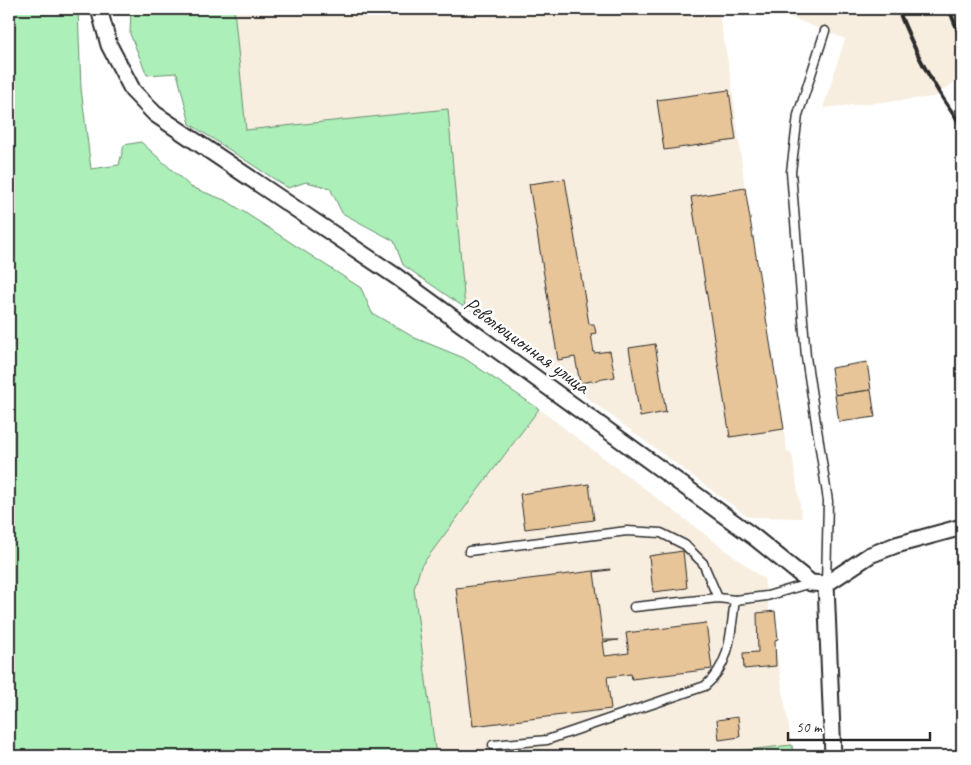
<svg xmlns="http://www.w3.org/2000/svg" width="971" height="765" viewBox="0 0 971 765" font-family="Caveat,sans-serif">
  <rect width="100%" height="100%" fill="#fff"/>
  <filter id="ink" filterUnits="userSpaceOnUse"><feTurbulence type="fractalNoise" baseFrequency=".02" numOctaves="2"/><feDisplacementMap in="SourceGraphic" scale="10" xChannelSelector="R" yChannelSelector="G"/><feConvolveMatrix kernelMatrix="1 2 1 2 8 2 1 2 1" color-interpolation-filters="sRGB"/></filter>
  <g filter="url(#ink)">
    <g fill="#f8eee0">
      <path d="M234,9H718L731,79L745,188L787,451L792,454L802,518L748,517L465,308L448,109L246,130Z"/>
      <path d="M769,9H962V76L935,97L823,108L845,39Z"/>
      <path d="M539,409L764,579L792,745L692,756H436L414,589L421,566Z"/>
    </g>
    <g fill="#acefb8" stroke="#6c8d72">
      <path d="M9,9H78L81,88L91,169L119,165L124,145L141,142L191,187L227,201L361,288L372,313L415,338L464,358L539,409L421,566L414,589L436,756H9Z"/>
      <path d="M131,9H234L246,130L448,109L465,308L403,265L394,241L342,213L330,188L306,182L288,188L190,124L177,73L147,75L130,34Z"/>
      <path d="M792,745L793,756H692Z"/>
    </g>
    <g fill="#e7c599" stroke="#2b2b2b">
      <path d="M729,90L736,140L664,150L657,100Z"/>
      <path d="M565,179L589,324H594L596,333L591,334L594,353L610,351L615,377L580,383L575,357L558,360L529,184Z"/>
      <path d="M745,188L784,429L730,437L691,197Z"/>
      <path d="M655,344L666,412L640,417L629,348Z"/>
      <path d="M867,362L871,390L835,395L831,368Z"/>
      <path d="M871,390L875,417L839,422L835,395Z"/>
      <path d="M589,484L594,520L525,529L520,494Z"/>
      <path d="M683,551L687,588L653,592L649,556Z"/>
      <path d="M610,569V570L594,572L603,640H619L603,642L605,656L629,653L626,633L706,623L712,669L632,679L631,674L607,677L611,709L473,726L456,588Z"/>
      <path d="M775,611L778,639L775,640L776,666L744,669L743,653L758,652L757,613Z"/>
      <path d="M738,717L740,737L719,740L717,720Z"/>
    </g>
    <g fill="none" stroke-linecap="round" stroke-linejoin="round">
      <g stroke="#2b2b2b" stroke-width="11">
        <g id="lane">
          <path d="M825,31L798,115L791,172L806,357L828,501L826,584"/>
          <path d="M469,551L627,531L661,533L685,545L703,563L718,598"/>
          <path d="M634,607L718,598L735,600L767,596L811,583"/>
          <path d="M493,745L547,740L705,686C732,663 730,633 735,600"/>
        </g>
      </g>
      <g stroke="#2b2b2b" stroke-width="19">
        <g id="street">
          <path d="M99,9L109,45L133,91L155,114L397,277L754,537L811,583L826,584"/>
          <path d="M826,584L833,756"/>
          <path d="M826,584L870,555L896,545L962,527"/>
        </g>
      </g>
      <use href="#lane" stroke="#fff" stroke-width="8"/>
      <use href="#street" stroke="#fff" stroke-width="15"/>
      <g stroke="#2b2b2b" stroke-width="4">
        <path d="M898,9C914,51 935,90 962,126"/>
        <path d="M949,9L962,41"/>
      </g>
    </g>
  </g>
  <g text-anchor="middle" stroke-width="5" stroke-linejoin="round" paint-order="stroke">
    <g font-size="21" fill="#2b2b2b" stroke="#fff">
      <text transform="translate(527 345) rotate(36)" y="7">Революционная улица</text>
    </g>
  </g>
  <rect width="971" height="765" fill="none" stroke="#fff" stroke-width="30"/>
  <rect x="15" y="15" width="941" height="735" fill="none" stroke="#2b2b2b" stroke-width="2" filter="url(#ink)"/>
  <path d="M788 732v8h142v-8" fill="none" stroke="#2b2b2b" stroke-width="2.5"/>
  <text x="796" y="732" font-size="15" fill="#2b2b2b" stroke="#ffffff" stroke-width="4" paint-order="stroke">50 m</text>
</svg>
